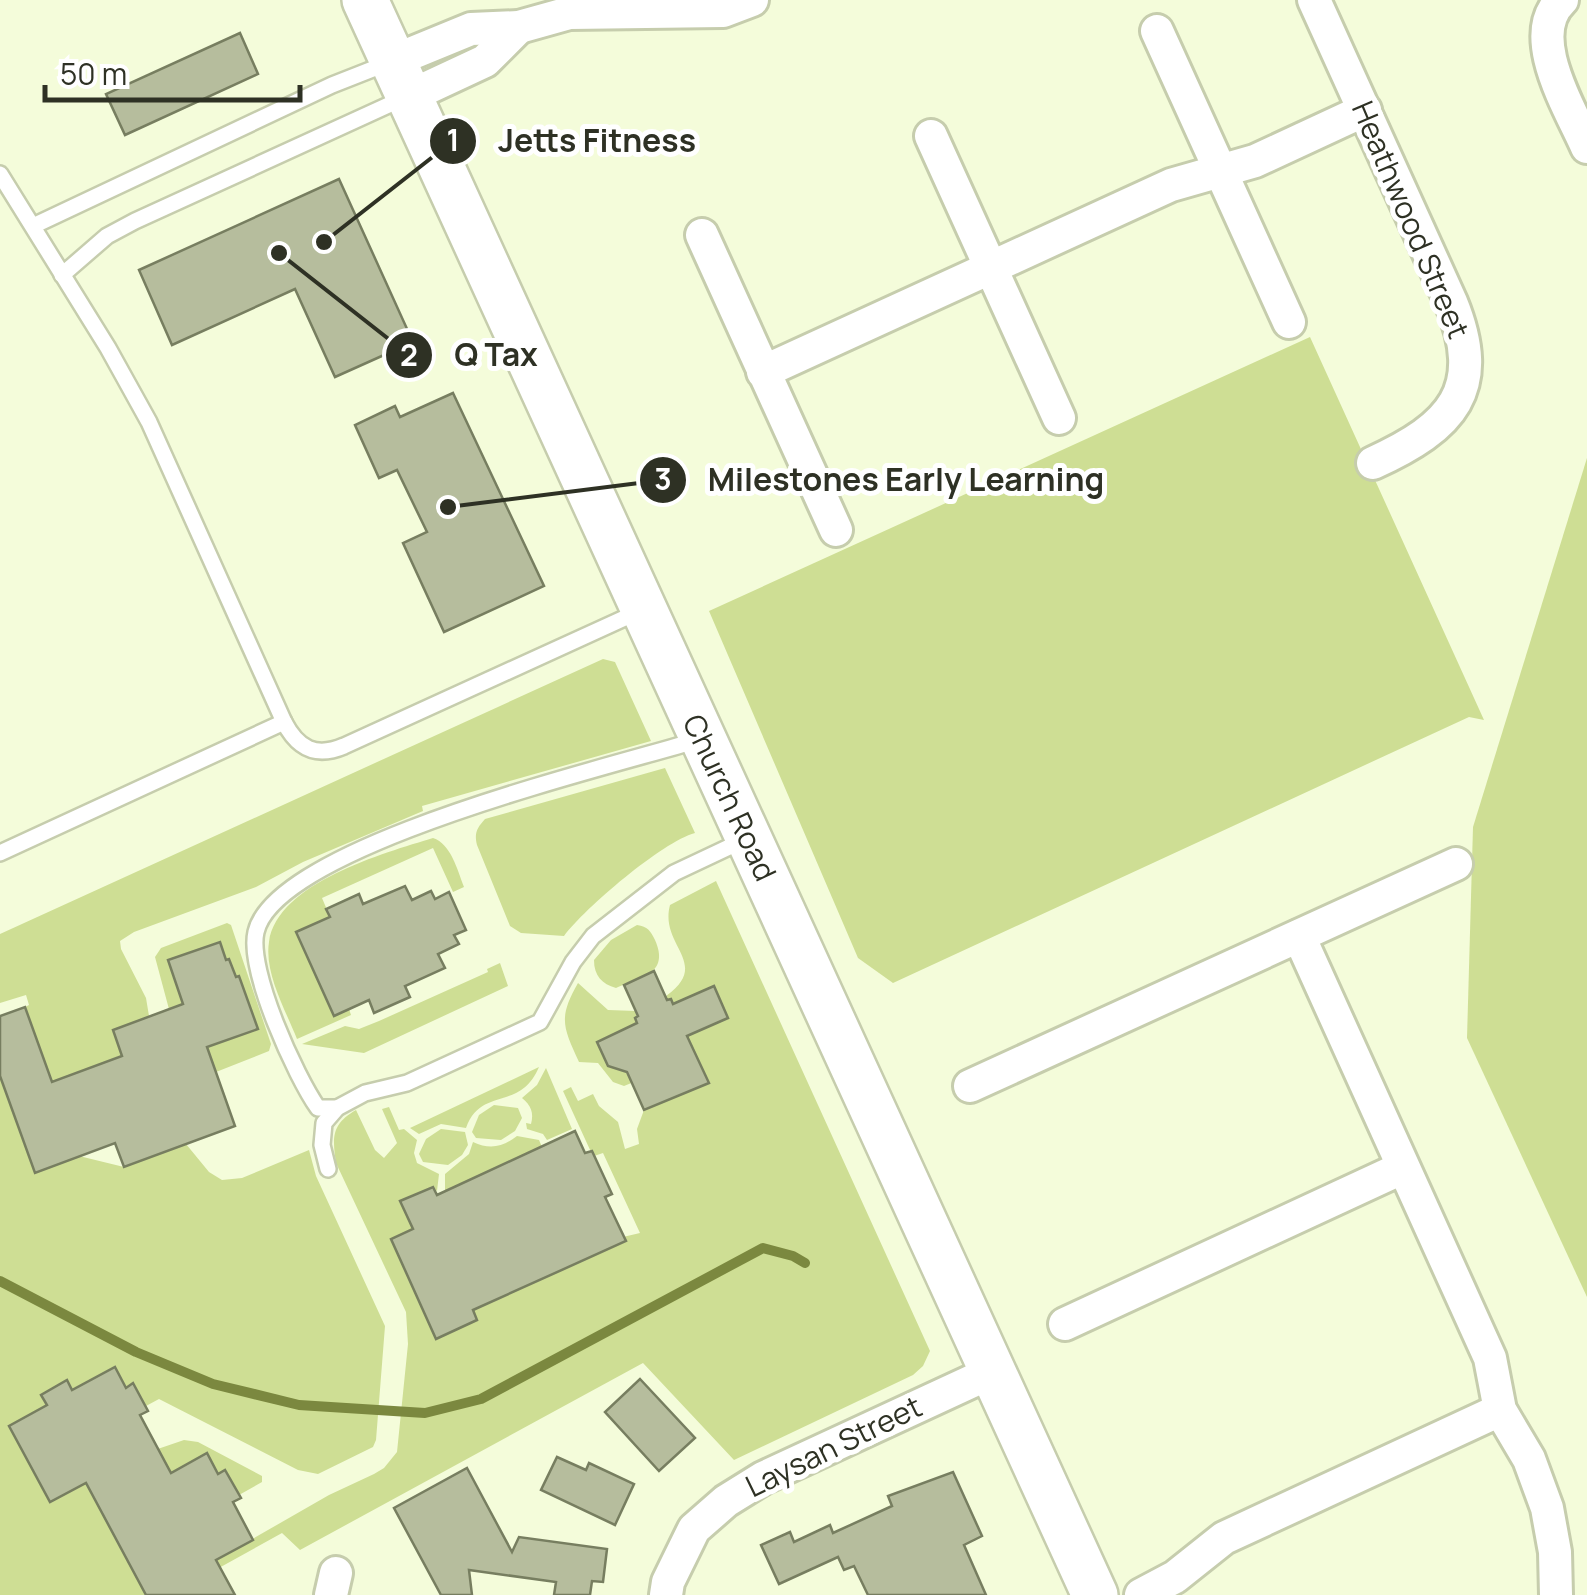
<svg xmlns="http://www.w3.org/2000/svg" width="1587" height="1595" viewBox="0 0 1587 1595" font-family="Manrope,sans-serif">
  <rect width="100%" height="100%" fill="#f4fcda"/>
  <g fill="#cede94">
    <path d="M1310,337L1484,720L1469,717L893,983L858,958L709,611Z"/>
    <path d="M1587,458V1297L1467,1038L1473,827Z"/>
    <path d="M603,659L615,662L651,741L422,806L423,811L303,862L256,887L134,932L120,941L121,949L146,998L149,1016L113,1030L122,1055L89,1068L110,1129L68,1125L25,1007L29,1005L26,995L0,1003V934Z"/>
    <path d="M665,768L695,833C662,842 585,908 564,936L521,933L510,926L477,845C474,833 477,828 485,819Z"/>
    <path d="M433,838C451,844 457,869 464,887L453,892L433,848L322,898L330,917L297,932L334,1015L349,1009L351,1015L297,1039C286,1011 264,973 269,942C277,883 384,853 433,838Z"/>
    <path d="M716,881L930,1351L923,1366L913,1375L734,1460L643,1363L300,1550L282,1533L170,1595H0V1076L35,1172L79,1156L124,1167L186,1144L209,1172L222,1180L242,1178L309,1150L316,1176L385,1326L376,1440L373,1447L318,1474L298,1470L159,1399L146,1406L133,1384L126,1388L114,1367L72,1390L67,1381L42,1394L52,1414L10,1427L50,1502L75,1489L70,1479L184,1440L198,1442L262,1476V1482L239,1495L226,1470L218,1474L207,1453L102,1513L143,1588L207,1565L329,1495L374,1474L384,1468L397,1452L408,1344L406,1312L336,1163C332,1136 332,1124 356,1110L375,1150L384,1158L397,1143L382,1109L389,1107L399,1130L404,1129L417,1140L414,1153L417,1163L439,1174L437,1191L432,1187L400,1201L413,1229L391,1239L436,1338L476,1320L473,1310L625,1242L623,1237L640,1233L603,1153L594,1156L591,1152L563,1091L571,1087L578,1101L593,1094L599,1106L618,1122L625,1149L639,1144L637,1129L644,1110L708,1083L687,1036L722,1020L667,1000L666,996C712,963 659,946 670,905Z"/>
    <path d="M227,923L231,925L271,1044L269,1051L216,1072L207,1047L257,1028L229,959L226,960L220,943L175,980L188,1019L173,1024L155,957L161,948Z"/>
    <path d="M637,925C648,927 650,930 655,940C670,974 641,977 616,988C602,984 594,976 594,960L611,940Z"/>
    <path d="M500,963L508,986L364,1053L302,1044L345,1026L359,1029L379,1021L488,972L487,969Z"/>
    <path d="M578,983L608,1010L636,1011L637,1023L602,1039L599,1046L609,1066L651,1075L624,1086L613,1082L598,1063L579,1062C563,1027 558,1018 578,983Z"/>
    <path d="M539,1067C520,1112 481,1086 466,1128L441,1124L419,1134L410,1128Z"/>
    <path d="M546,1068L572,1129L547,1140L543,1134L527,1129L526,1123L531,1124C534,1113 531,1105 522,1098L537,1085Z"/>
    <path d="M494,1105L518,1108L522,1118L515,1131L501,1140L476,1138L472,1132L479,1115Z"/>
    <path d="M441,1129L465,1132L468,1145L462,1155L448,1165L423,1162L419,1154L426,1139Z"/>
    <path d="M517,1136L539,1140L542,1147L445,1191V1174L469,1154L473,1142C490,1150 503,1147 517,1136Z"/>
  </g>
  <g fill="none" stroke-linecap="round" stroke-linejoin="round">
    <path stroke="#7b883f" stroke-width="10" d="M0,1281L136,1352L213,1384L299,1405L425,1413L481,1399L763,1248L793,1256L805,1263"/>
  </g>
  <g fill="#b6bd9d" stroke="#777e60" stroke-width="2.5">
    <path d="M240,33L258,74L125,135L106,94Z"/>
    <path d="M339,179L413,342L335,377L295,289L172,345L139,270Z"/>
    <path d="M453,393L544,586L444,632L403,543L427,532L397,470L379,478L355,425L395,406L400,417Z"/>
    <path d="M405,886L412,900L431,891L435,899L449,892L466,930L454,935L459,944L438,954L445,968L405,986L410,997L374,1013L369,1000L334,1016L296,932L330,917L326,909L359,894L363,904Z"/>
    <path d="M220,942L226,960L229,959L236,977L239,976L258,1029L207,1047L235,1126L124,1167L115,1143L35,1173L0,1076V1016L25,1007L52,1082L122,1056L113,1030L183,1004L168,960Z"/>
    <path d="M654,971L667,1000L671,999L673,1004L714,986L728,1018L687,1036L709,1083L644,1110L627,1072L608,1066L597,1042L637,1023L635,1018L638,1016L624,985Z"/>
    <path d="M575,1131L585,1153L592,1151L612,1194L605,1197L626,1241L473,1310L477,1320L436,1339L391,1239L413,1229L400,1201L433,1187L437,1195Z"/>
    <path d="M115,1367L126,1388L133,1383L148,1411L140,1415L171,1473L207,1453L218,1474L225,1470L241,1498L233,1502L253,1540L216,1560L235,1595H146L86,1483L50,1502L9,1426L47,1405L41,1395L67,1380L72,1390Z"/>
    <path d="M640,1379L695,1438L659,1471L605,1412Z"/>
    <path d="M557,1457L586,1470L589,1463L634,1484L615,1525L541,1490Z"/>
    <path d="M467,1468L512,1552L519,1537L607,1549L603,1582L592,1581L590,1595H554L556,1582L469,1570L472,1595H441L394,1508Z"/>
    <path d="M953,1472L982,1536L964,1545L986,1595H868L854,1566L844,1570L838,1557L779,1584L761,1545L790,1532L794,1542L830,1525L833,1533L892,1506L888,1496Z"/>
  </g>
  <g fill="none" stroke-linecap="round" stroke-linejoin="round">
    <g stroke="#c6cdad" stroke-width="20">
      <g id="lane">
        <path d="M0,174L108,348L149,422L284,722C298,749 316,758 344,746L640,611"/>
        <path d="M33,226L332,85L388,63"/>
        <path d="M62,275L107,236L135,221L406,97"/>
        <path d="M0,853L284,722"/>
        <path d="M337,1108H318C296,1077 247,970 256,932C276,845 614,766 698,740"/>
        <path d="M328,1169L322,1145L324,1123L337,1108L365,1093L407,1083L540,1022L573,962L593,936L674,873L744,840"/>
      </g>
    </g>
    <g stroke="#c6cdad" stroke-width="38">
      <g id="street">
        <path d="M1314,0L1451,302C1487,390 1452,427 1373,463"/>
        <path d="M1562,0C1524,35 1570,108 1587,147"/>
        <path d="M1157,31L1289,322"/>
        <path d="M393,61L471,29L519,27L569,13L723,11L752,0"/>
        <path d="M410,96L485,61L519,27"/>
        <path d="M931,136L1059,418"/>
        <path d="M702,235L836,530"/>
        <path d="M763,372L1171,185L1255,161L1365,110"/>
        <path d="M1299,936L1490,1358L1500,1410L1529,1459L1547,1508L1555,1552L1556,1595"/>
        <path d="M970,1086L1456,864"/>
        <path d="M1065,1324L1402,1168"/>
        <path d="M331,1595L336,1573"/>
        <path d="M666,1595L668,1582L694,1529L726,1501L763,1478L994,1371"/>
        <path d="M1141,1595L1175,1577L1224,1538L1500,1410"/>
      </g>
    </g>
    <g stroke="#c6cdad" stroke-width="50">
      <path id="secondary" d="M365,0L1095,1595"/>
    </g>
    <use href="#lane" stroke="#fff" stroke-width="15"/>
    <use href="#street" stroke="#fff" stroke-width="32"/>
    <use href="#secondary" stroke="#fff" stroke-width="45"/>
  </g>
  <g text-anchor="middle" stroke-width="10" stroke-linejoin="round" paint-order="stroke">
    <g font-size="30" fill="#2e3124" stroke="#fff">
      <text transform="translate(1410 220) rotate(67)" y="10">Heathwood Street</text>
      <text transform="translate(729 798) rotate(65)" y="10">Church Road</text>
      <text transform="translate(834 1447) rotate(-26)" y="10">Laysan Street</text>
    </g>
  </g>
  <path fill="none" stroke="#2e3124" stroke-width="4" d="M324 242L453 141M279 253L409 355M448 507L663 480"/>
  <g fill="#2e3124" stroke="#fff" stroke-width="4">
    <circle cx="324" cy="242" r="10"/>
    <circle cx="279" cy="253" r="10"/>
    <circle cx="448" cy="507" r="10"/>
    <circle cx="453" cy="141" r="25"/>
    <circle cx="409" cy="355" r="25"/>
    <circle cx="663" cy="480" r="25"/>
  </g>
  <g font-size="30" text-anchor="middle" font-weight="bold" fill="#fff">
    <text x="453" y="151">1</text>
    <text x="409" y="366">2</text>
    <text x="663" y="490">3</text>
  </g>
  <g font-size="32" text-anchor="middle" font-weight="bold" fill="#2e3124" stroke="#fff" stroke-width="10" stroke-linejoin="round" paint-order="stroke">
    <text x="597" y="152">Jetts Fitness</text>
    <text x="496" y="366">Q Tax</text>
    <text x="906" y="491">Milestones Early Learning</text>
  </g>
  <path d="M45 85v15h255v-15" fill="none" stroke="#2e3124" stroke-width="5"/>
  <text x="60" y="85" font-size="30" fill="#2e3124" stroke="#ffffff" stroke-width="8" paint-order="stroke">50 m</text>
</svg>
